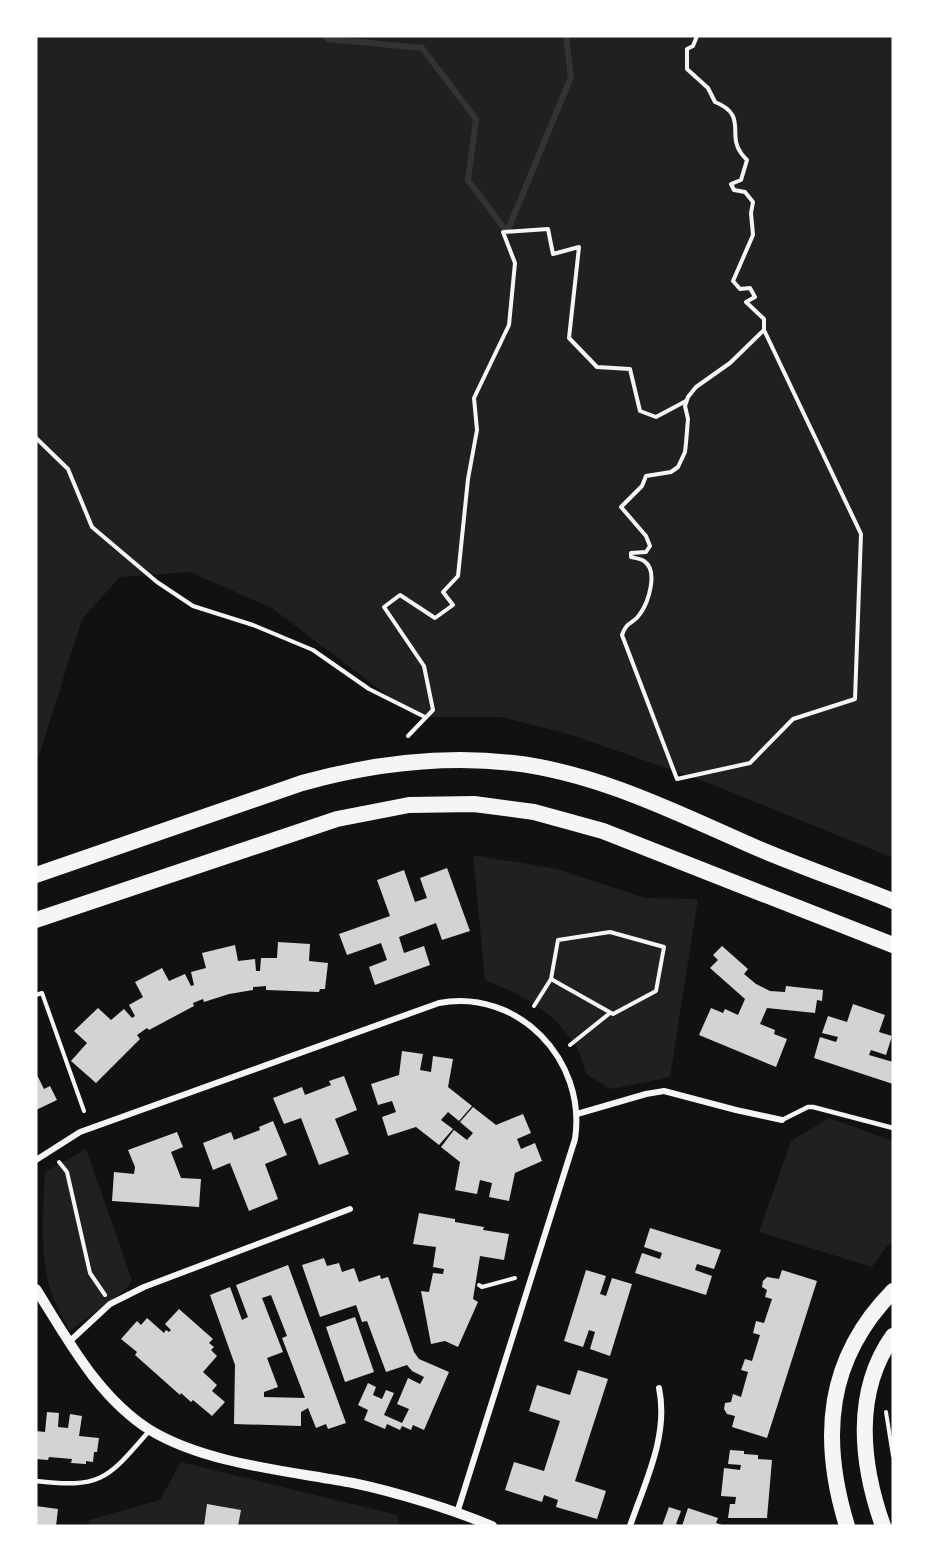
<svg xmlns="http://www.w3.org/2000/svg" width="929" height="1562" viewBox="0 0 929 1562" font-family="Overpass,sans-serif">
  <rect width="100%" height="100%" fill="#111"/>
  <g fill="#202020">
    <path d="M36,36H893V858L714,785L572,735L501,717H416L272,608L190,572L120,577L82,619L36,765Z"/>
    <path d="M473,855L557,869L645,898L698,899L670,1077L611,1089L586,1074C583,1066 581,1055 577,1048C555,1012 523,995 485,980Z"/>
    <path d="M829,1118L893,1141V1243L887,1246L872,1267L759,1232L791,1141Z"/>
    <path d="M86,1149L132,1280L125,1290L70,1331C65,1321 59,1312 55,1302C38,1264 43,1213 45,1172Z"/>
    <path d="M181,1462L397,1515L400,1526H88L89,1520L160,1500Z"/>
  </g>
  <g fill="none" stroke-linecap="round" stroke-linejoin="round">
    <g stroke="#333" stroke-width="6">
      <path d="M325,36L328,39L422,48L476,119L468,180L507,232"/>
      <path d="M507,232L571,77L566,36"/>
    </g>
  </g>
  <g fill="#d3d3d3" fill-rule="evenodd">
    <path d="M447,868L470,931L442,940L436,923L399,937L404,953L424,946L430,965L375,985L369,967L387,960L381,943L347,955L339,934L390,916L377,880L404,870L415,902L427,898L420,878Z"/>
    <path d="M278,942L310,944L309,961L328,963L325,989H320L319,992L266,990V986L253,987V990L229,994L204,1002L203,999L193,1003L194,1006L149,1030L147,1028L137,1035L140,1039L96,1083L71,1061L87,1043L74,1031L98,1008L111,1020L124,1009L132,1018L135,1016L129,1005L143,997L135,982L162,968L169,981L185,974L191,986L194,985L191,972L206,968L202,953L235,945L238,961L255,959L256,971H260L261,958H277Z"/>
    <path d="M722,946L748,969L744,974L756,984L770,991L785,992L786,986L823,990L822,1001L817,1000L815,1013L767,1008L760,1024L775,1030L774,1034L787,1039L776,1067L699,1035L711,1008L723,1013L725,1009L738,1015L745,999L710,968L718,960L713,955Z"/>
    <path d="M853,1004L885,1015L879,1032L892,1036L886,1055L871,1050L869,1055L893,1062V1084L814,1058L820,1037L836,1042L838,1037L822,1033L828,1016L847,1022Z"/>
    <path d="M402,1051L423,1054L420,1070L431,1072L433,1056L453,1059L448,1087L472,1106L459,1121L448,1112L441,1120L453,1129L439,1145L416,1127L388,1136L382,1117L396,1112L392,1101L378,1105L371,1084L399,1075Z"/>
    <path d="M36,1073L44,1089L50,1086L57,1100L36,1110Z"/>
    <path d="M344,1076L357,1110L335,1119L349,1154L319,1165L301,1118L284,1124L273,1098L302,1087L305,1095L331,1085L329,1081Z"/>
    <path d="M473,1107L496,1125L523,1114L531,1133L517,1139L521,1149L535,1143L542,1161L515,1173L509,1201L489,1197L492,1183L480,1180L477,1194L455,1190L460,1162L441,1147L454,1130L467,1140L473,1133L460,1122Z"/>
    <path d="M273,1121L287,1155L265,1164L278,1199L249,1211L230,1163L213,1170L203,1143L231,1132L234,1140L260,1130L259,1127Z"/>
    <path d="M177,1132L183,1147L171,1152L181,1178L201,1179L199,1207L112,1201L114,1172L134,1174L135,1167L128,1150Z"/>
    <path d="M419,1213L455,1219V1222L484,1227L483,1230L509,1234L504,1260L480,1256L473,1299L478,1302L458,1347L445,1341L431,1344L421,1291L429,1292L433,1273L443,1274L444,1269L433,1267L436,1247L413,1244Z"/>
    <path d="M650,1228L721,1250L714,1269L697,1264L695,1270L712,1276L706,1295L635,1273L642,1253L660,1259L662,1253L644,1247Z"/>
    <path d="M324,1258L327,1266L339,1263L342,1272L354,1268L359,1282L380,1275L381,1279L388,1277L414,1352L419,1359L449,1372L424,1430L413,1425L411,1430L402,1426L400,1430L387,1424L385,1429L364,1420L368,1410L358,1405L368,1383L376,1387L373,1395L382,1399L386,1390L394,1393L384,1415L402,1423L409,1409L397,1404L408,1378L420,1384L424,1377L412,1371L407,1365L386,1372L367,1321L362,1322L356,1305L320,1317L302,1265Z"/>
    <path d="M288,1265L346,1423L328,1429L326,1424L316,1428L308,1408L301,1412V1426L234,1424L235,1365L210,1295L230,1287L242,1320L248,1317L236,1285ZM271,1295L287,1336L282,1338L305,1398L264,1397V1392L278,1387L267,1358L283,1352L262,1298Z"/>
    <path d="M586,1270L606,1276L600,1294L606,1296L612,1278L632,1284L610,1356L590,1349L595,1332L589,1330L583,1347L564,1341Z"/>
    <path d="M782,1270L817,1281L767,1438L732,1427L735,1416L727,1414L724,1409L725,1403L731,1402L733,1394L741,1397L748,1372L741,1370L745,1359L752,1361L760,1335L753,1333L756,1321L764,1323L772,1299L765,1297L767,1290L762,1287L763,1281L767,1277L779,1279Z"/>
    <path d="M179,1309L213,1339L209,1343L214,1347L211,1350L217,1356L203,1372L217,1385L212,1391L225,1402L212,1416L193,1400L191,1402L181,1393L180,1395L135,1355L137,1352L121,1339L137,1321L141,1325L147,1318L164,1333L166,1330L169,1332L171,1330L165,1324Z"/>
    <path d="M355,1317L374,1372L345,1382L326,1327Z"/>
    <path d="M578,1370L608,1379L575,1481L606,1491L597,1519L556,1507L558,1500L544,1495L542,1502L505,1490L514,1462L544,1471L560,1421L529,1411L537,1385L570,1395Z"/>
    <path d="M47,1412L59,1413L58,1427L68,1428L70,1414L82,1416L79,1436L99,1438L97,1452H94L93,1462L86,1461V1464L71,1463L72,1459L49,1457L48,1460L36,1459V1431L45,1432Z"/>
    <path d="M730,1450L744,1451V1454L758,1455V1459L772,1460L767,1518H728L730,1504H735L736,1497L721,1496L724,1468L740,1470L741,1465L728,1464Z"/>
    <path d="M207,1504L241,1510L238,1526H204Z"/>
    <path d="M36,1506L58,1509L56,1526H36Z"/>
    <path d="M669,1507L681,1511L676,1524L681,1526H662Z"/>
    <path d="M688,1508L718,1518L716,1523L725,1526H682Z"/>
  </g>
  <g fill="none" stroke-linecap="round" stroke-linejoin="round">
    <g stroke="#f5f5f5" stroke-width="4">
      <path d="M697,36L693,46L687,49V69L708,88L715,102C748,115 727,135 741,153C743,156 745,158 747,160L741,180L731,184L734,190L745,192L753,202L751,213L753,235L733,281L740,289L750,288L755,297L746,302L764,319V330L861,534L855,699L793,719L750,763L677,779L622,635C627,620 633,625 640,614C648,603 659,571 644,561C641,559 635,558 631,557V553L646,552L650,546L646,536L621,507L642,486L646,476L671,472L678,467L685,452L686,443L688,419L685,406L688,397L696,387L730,363L764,330"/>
      <path d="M36,438L68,469L92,527L157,582L193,606L253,625L313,650L369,689L425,717"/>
      <path d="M408,736L433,710L424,666L384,607L400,595L435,618L453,605L443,592L458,576L468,479L477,430L474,398L509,325L515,263L503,232L548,229L553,254L579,247L569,338L597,367L630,369L640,411L656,417L686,401"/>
      <path d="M36,995L42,993L84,1111"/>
      <path d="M534,1006L551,979L558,940L610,932L664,947L656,991L613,1014L551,979"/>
      <path d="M570,1045L610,1013"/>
      <path d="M59,1162L67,1172L90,1273L105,1295"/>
      <path d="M479,1285L482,1287L515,1278"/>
      <path d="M886,1412L893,1456"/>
    </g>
    <g stroke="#f5f5f5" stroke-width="4.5">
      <path d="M782,1120L808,1107H813L893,1128"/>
      <path d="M36,1481C103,1489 108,1478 150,1430"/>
    </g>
    <g stroke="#f5f5f5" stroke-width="6">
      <path d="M577,1114L646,1094L664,1091L736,1110L782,1120"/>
      <path d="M36,1160L80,1132L439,1003C518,988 587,1060 575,1139L457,1513"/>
      <path d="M69,1342L110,1304L144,1287L350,1209"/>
      <path d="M630,1526C645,1482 669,1435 659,1388"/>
    </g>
    <path stroke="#f5f5f5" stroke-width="10" d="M36,1289C68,1340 98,1397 150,1430C206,1464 289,1471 353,1483C396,1492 451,1509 492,1526"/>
    <g stroke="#f5f5f5" stroke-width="16">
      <path d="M36,875L302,783C371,764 442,755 513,763C599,773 679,814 757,848C802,867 848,883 893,901"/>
      <path d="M36,920L337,819L409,805L474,804L534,812L603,831L893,945"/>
      <path d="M847,1526C820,1438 826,1359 893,1291"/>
      <path d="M883,1526C861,1464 853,1392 893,1336"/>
    </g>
  </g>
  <rect width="929" height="1562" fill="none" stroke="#ffffff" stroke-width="75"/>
</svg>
